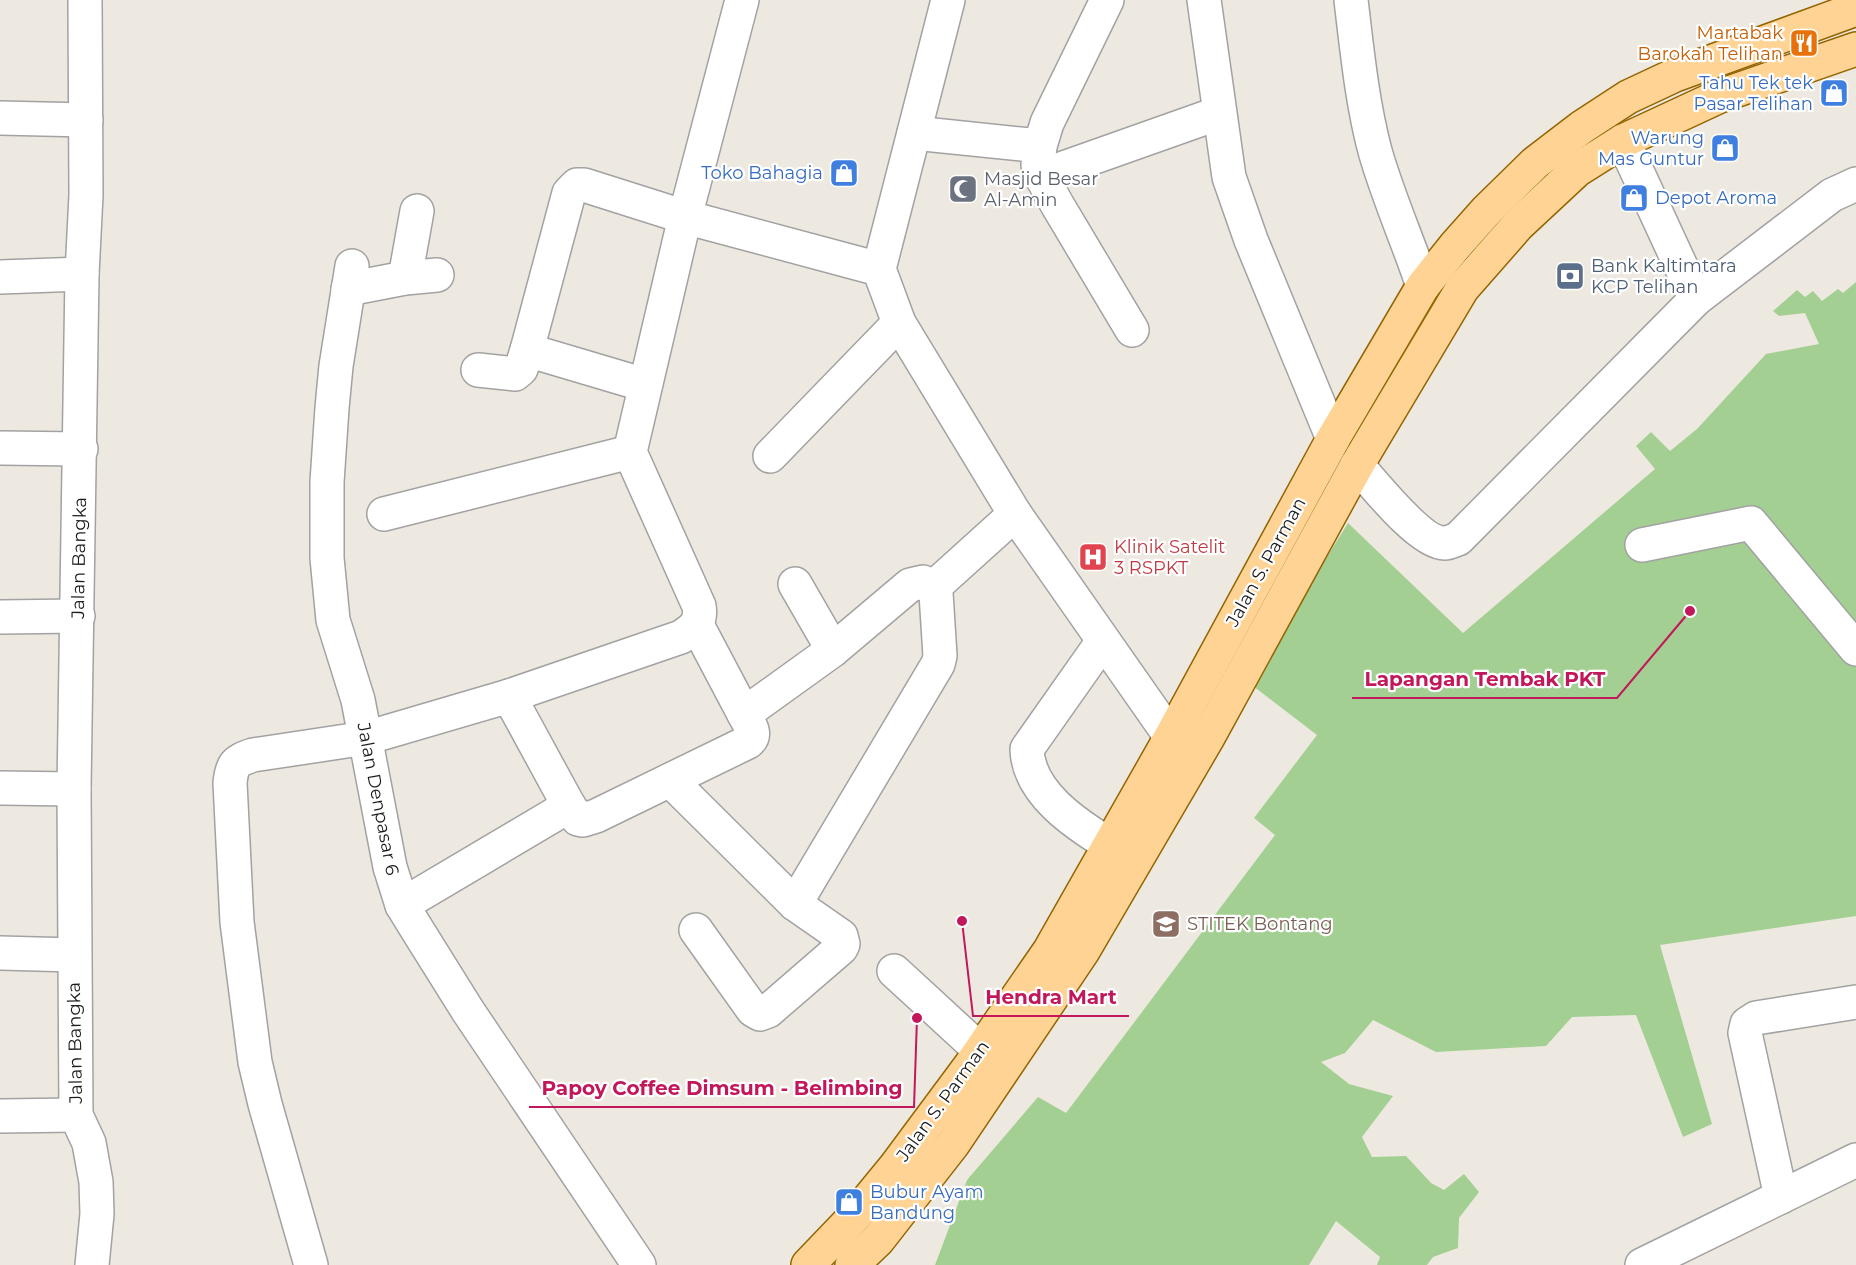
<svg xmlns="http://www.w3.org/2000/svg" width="1856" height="1265" viewBox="0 0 1856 1265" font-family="Montserrat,sans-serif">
  <rect width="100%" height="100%" fill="#eee9e0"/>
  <path fill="#a3cf92" d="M1856,282V916L1660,945L1712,1124L1683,1137L1636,1015L1572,1017L1546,1046L1436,1052L1373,1020L1345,1053L1321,1062L1349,1084L1393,1096L1362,1137L1372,1157L1406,1156L1431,1183L1444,1190L1464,1174L1479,1192L1459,1218L1458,1248L1433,1257L1427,1265H1377L1380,1257L1336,1221L1309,1265H935L967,1180L1038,1097L1066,1113L1275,835L1254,818L1317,735L1249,683L1348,523L1463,633L1655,469L1636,446L1651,432L1670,451L1697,429L1766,354L1819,344L1805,313L1779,316L1773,311L1797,290L1805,297L1813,291L1822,301L1838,289L1843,293Z"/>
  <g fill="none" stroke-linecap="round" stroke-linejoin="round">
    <g stroke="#a2a2a2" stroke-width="36">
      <g id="minor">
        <path d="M85,0L86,195L82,274L74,789L76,1115L89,1143L96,1182L97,1214L92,1265"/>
        <path d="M948,0L879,269L899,323L1015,514L1171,737"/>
        <path d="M1107,0L1047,123L1040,146L1038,165L1041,176L1058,206L1132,330"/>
        <path d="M1204,0L1229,177L1251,240L1333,439"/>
        <path d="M1351,0C1357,50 1362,102 1375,151C1388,197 1408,241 1423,286"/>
        <path d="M0,118L86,120"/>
        <path d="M914,133L1040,146"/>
        <path d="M1623,141L1696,299"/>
        <path d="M1041,176L1219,113"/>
        <path d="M352,266L336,366L332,408L327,482V558L333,620L358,700L390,867L402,905L418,931L468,1011L639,1265"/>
        <path d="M0,277L82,274"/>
        <path d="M405,278L417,211"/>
        <path d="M348,289L405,278L437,275"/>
        <path d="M478,370L515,374L521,369L527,350"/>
        <path d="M645,385L527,350L569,193L577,185H584L685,217L879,269"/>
        <path d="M0,448L81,449"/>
        <path d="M770,456L899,323"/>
        <path d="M1357,465C1373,483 1421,544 1445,543C1449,543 1454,540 1458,539L1696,299L1832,195L1856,184"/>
        <path d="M384,514L630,452"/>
        <path d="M1642,545L1751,523L1856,649"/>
        <path d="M795,584L833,650"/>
        <path d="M0,617L78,616"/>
        <path d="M697,625L744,714"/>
        <path d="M1103,641L1027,749C1028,793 1077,825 1110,845"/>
        <path d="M509,696L569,806"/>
        <path d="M670,780L795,904"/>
        <path d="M0,788L74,789"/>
        <path d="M402,905L569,806L578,819L583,820L596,816L748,742C758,734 749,724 744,714L833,650L910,585L923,582L933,588"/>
        <path d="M696,930L753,1010L760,1014L768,1011L841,948L843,944L841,936L795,904L938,664L940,656L936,593L933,588L1015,514"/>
        <path d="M0,953L74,955"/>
        <path d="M894,971L981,1051"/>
        <path d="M0,1116L76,1115"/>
        <path d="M1781,1197L1745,1033L1747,1024L1756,1018L1856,1002"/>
        <path d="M311,1265L265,1104L255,1062L237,922L230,783C232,764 235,761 253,755L366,738L509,696L681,637C694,629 702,622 699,606L630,452L685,217L742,0"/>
        <path d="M1642,1265L1856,1160"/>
      </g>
    </g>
    <g stroke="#936500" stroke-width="36">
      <g id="major">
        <path d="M808,1265L854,1217L895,1167L970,1066L1050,950L1171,737L1333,439L1423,286L1455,246L1487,210L1535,163L1582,127L1628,97L1675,75L1856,9"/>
        <path d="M852,1265L878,1240L953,1144L1083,951L1207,739L1357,465L1462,289L1518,225L1577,170L1623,141L1720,96L1856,49"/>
      </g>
    </g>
    <use href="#minor" stroke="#fff" stroke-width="33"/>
    <use href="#major" stroke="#ffd394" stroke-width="33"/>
  </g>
  <defs>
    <g id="restaurant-square" transform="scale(1.5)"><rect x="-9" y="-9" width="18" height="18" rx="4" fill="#e8710a" stroke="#fff"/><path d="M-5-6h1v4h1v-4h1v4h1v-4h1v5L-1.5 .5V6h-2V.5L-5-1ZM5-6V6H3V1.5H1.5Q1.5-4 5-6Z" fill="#fff"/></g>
    <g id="shop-square" transform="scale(1.5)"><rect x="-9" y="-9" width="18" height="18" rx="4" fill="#3f7fe0" stroke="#fff"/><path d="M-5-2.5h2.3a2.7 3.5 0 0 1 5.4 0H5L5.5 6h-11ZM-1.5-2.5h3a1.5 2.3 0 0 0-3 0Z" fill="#fff"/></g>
    <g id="mosque-square" transform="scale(1.5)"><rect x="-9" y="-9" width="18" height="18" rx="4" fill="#6b7280" stroke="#fff"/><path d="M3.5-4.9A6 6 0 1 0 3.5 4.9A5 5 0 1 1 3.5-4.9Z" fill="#fff"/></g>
    <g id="bank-square" transform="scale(1.5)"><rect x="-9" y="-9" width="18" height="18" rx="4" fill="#5c6f8a" stroke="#fff"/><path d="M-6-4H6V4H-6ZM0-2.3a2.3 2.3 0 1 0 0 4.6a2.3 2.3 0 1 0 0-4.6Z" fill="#fff"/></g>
    <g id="hospital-square" transform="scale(1.5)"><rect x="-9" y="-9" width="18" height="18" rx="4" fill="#e0444e" stroke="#fff"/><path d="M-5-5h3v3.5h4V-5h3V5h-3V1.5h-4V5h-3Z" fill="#fff"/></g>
    <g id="university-square" transform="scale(1.5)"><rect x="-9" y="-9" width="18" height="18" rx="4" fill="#8d6e63" stroke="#fff"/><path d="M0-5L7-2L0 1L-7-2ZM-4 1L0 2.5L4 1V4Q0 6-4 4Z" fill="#fff"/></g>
  </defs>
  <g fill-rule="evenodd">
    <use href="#restaurant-square" x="1804" y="43"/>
    <use href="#shop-square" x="1834" y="93"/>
    <use href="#shop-square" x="1725" y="148"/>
    <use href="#shop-square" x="844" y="173"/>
    <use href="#mosque-square" x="963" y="189"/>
    <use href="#shop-square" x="1634" y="198"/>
    <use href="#bank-square" x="1570" y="276"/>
    <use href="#hospital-square" x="1093" y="557"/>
    <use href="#university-square" x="1166" y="924"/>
    <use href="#shop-square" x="849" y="1202"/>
  </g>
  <g text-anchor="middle" stroke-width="4.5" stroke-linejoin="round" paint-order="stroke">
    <g font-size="18" fill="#c56008" stroke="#fff" text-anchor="end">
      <text x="1783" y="39">Martabak<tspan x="1783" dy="21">Barokah Telihan</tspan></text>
    </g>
    <g font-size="18" fill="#366cbe" stroke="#fff" text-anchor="end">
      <text x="1813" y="89">Tahu Tek tek<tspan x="1813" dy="21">Pasar Telihan</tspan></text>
      <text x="1704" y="144">Warung<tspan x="1704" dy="21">Mas Guntur</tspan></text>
      <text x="823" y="179">Toko Bahagia</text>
      <text x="1655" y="204" text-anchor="start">Depot Aroma</text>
      <text x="870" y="1198" text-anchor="start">Bubur Ayam<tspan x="870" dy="21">Bandung</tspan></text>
    </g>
    <g font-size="18" fill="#5b616d" stroke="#fff" text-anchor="start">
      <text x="984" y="185">Masjid Besar<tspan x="984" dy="21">Al-Amin</tspan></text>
    </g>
    <g font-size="18" fill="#4e5e75" stroke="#fff" text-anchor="start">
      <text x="1591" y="272">Bank Kaltimtara<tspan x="1591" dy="21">KCP Telihan</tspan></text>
    </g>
    <g font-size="18" fill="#be3a42" stroke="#fff" text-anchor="start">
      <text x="1114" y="553">Klinik Satelit<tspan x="1114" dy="21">3 RSPKT</tspan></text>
    </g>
    <g font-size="18" fill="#1b1b1b" stroke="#fff">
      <text transform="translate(79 558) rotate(-89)" y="6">Jalan Bangka</text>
      <text transform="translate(1266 562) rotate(-61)" y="6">Jalan S. Parman</text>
      <text transform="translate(378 799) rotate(79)" y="6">Jalan Denpasar 6</text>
      <text transform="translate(75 1043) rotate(-91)" y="6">Jalan Bangka</text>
      <text transform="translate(943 1101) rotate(-54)" y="6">Jalan S. Parman</text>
    </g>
    <g font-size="18" fill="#785e54" stroke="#fff" text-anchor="start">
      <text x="1187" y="930">STITEK Bontang</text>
    </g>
  </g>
  <path fill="none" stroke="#c2185b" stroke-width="2" d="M1690 611L1617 698H1352M962 921L973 1016H1129M917 1018L914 1107H529"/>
  <g fill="#c2185b" stroke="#fff" stroke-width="2">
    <circle cx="1690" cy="611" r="6"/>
    <circle cx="962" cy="921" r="6"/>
    <circle cx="917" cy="1018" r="6"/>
  </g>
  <g font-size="20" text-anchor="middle" font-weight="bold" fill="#c2185b" stroke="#fff" stroke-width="4.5" stroke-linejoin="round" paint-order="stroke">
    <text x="1485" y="686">Lapangan Tembak PKT</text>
    <text x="1051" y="1004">Hendra Mart</text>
    <text x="722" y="1095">Papoy Coffee Dimsum - Belimbing</text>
  </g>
</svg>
